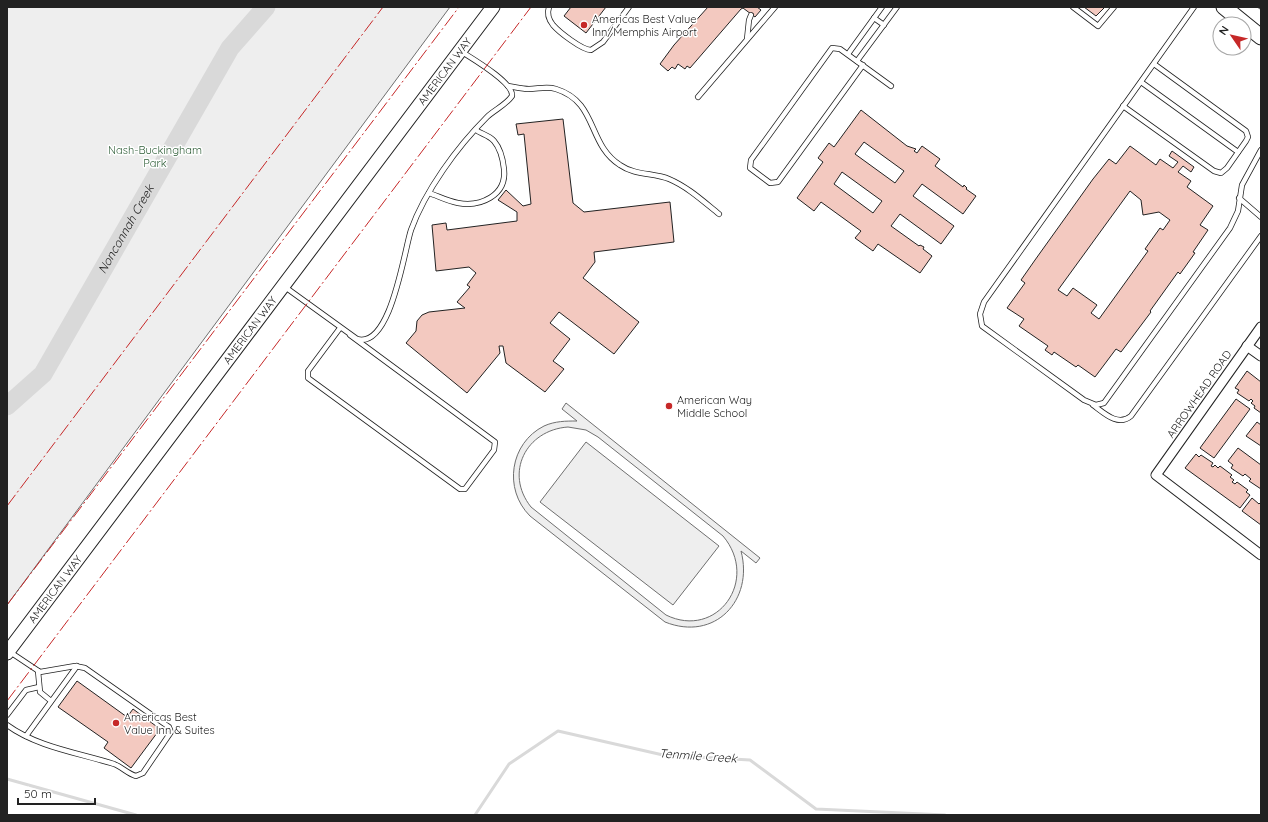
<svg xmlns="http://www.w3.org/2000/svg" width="1268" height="822" viewBox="0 0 1268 822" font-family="Quicksand,sans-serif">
  <rect width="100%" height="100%" fill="#fff"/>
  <g fill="#eee" stroke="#6f6f6f" fill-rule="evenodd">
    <path d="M7,7H450L7,605Z"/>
    <path d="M566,403L760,558L756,563L741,551C754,600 715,642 665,622L530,516C503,489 510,443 544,426C555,421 566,421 577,421L562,409ZM568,427L586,430L598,437L723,536C760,580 717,640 666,615L531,507C504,473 526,430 568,427Z"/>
    <path d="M586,442L719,546L673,605L540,502Z"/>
  </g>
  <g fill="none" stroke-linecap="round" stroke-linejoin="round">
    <g stroke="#d9d9d9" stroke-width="3">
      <path d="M7,779L136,815"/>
      <path d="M475,815L509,764L558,731L663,755L750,760L816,809L945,815"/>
    </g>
    <path stroke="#d9d9d9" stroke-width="19" id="s1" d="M7,406L43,374L230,48L266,7"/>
  </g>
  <g fill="#f3c9c0" stroke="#222" fill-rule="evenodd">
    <path d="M571,7H606L586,33L564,16Z"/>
    <path d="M708,7H757L761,10L755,17L743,8L741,9L690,68L687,66L685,69L678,64L675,69L672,67L668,71L660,64L674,45Z"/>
    <path d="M1084,7H1105L1096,16Z"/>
    <path d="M861,110L907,146L916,149L914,151L917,153L922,146L940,159L935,166L963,187L964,185L967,188L966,189L976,196L963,214L922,184L913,196L954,226L941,244L900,214L891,226L919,246L920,245L924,247L923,249L932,256L920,273L878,244L873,251L855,238L861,231L821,202L814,211L797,198L823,162L818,158L829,143L834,147ZM864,142L904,171L895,183L855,154ZM842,172L882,201L873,213L834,184Z"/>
    <path d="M563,119L573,203L584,212L670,202L674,242L594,252L595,262L583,278L639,322L614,354L559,312L550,323L570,339L553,361L564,369L545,392L506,363L503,346H499L500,353L467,393L406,343L416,331L417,321L422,315L429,312L465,308L457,302L470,287L467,285L476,273L469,267L436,271L432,225L446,223L447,230L517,221V212L498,200L506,190L523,206L531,204L524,134L518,135L516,124Z"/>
    <path d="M1130,146L1156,165L1160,159L1173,168L1178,162L1169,156L1172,151L1194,167L1191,172L1183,166L1178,172L1191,181L1187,187L1213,206L1200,225L1208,230L1193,252L1195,253L1180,274L1178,272L1150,311L1151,312L1121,352L1116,349L1095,377L1078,365L1076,367L1054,352L1052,355L1045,350L1048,346L1019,326L1024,319L1007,308L1025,283L1021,280L1035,260L1093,179L1109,159L1116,164ZM1130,191L1141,200L1143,215L1159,212L1170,220L1163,230L1160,228L1145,249L1148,251L1099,319L1091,313L1097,305L1073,288L1067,296L1058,290Z"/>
    <path d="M1247,371L1261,382V413L1254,408L1255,406L1251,403L1253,401L1251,399L1249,401L1237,393L1239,390L1235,388Z"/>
    <path d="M1236,399L1250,409L1214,458L1200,448Z"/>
    <path d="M1257,422L1261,425V446L1246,436Z"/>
    <path d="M1238,448L1261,465V489L1249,481L1251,479L1245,474L1243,476L1231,468L1233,465L1228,461Z"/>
    <path d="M1196,454L1199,457L1201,455L1213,463L1211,466L1213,467L1215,465L1218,468L1220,466L1232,475L1230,477L1234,480L1232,482L1235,484L1237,482L1248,490L1246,492L1250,495L1240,508L1185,468Z"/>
    <path d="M1252,498L1259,504L1261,502V525L1242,511Z"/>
    <path d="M77,681L127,717L133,709L160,729L131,768L104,748L108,742L58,707Z"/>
  </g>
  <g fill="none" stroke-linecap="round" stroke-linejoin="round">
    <g stroke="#222" stroke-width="6">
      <g id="service">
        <path d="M549,7C547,13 549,20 553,25C559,32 582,50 591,50L603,42L629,7"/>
        <path d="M1073,7L1098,26L1114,7"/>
        <path d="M1194,7L984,302L980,314L982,326L1084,400L1096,405L1104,403L1230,228L1238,211L1242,185L1261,150"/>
        <path d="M874,18L884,25"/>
        <path d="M747,39L749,20L751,15"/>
        <path d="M848,54L882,7"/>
        <path d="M857,61L897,7"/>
        <path d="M863,65L778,182L770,183L750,168L751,160L832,48L840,49L891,86"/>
        <path d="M1141,82L1238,152"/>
        <path d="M508,86C515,87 522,89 529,89C538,89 547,86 556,89C598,102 587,144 620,165C634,175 654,173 669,179C688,187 704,202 719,214"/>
        <path d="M698,97L775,7"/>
        <path d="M1123,106L1214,171L1221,173L1227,168L1246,141L1248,137L1246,131L1154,64"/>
        <path d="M429,193C438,196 447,201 458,203C480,207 507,196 504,169C503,160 500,148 494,141C489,135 481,134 476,130"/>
        <path d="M1239,198L1261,217"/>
        <path d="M285,287L357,339C391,349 404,251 411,230C425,191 457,147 487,117C494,110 506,105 512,96C514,83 473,59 462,52"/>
        <path d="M340,328L308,371V378L460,489H465L494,450L495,442L350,335"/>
        <path d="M1093,405C1104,413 1118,427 1131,416L1261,236"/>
        <path d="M38,671L40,692L51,701"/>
        <path d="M7,715L26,690L39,687"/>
        <path d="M7,725C37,747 79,753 114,764C122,767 128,774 136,776L143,773L171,732L169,727L85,668L75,666L40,672L10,652"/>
        <path d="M26,736L77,666"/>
      </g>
    </g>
    <g stroke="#222" stroke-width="11">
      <g id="minor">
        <path d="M1261,327L1156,475L1261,555"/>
        <path d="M1247,346L1261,356"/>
      </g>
    </g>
    <g stroke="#222" stroke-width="15">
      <g id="secondary">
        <path id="s2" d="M7,653L493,7"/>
      </g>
    </g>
    <g stroke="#222" stroke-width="17">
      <path id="primary" d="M1224,7L1261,37"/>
    </g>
    <path stroke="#646464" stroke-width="2" stroke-dasharray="3 2" stroke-linecap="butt" d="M1258,7L1261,9"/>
    <use href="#service" stroke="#fff" stroke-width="4.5"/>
    <use href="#minor" stroke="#fff" stroke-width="9"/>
    <use href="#secondary" stroke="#fff" stroke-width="13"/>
    <use href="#primary" stroke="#fff" stroke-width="15"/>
    <g stroke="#c62828" stroke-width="1" stroke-dasharray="14 3 2 3" stroke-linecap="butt">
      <path d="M7,506L383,7"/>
      <path d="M7,605L459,7"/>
      <path d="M7,701L531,7"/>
    </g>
  </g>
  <g fill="#c62828" stroke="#fff" stroke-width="1.5">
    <circle cx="584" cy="25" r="4"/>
    <circle cx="669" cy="406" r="4"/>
    <circle cx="116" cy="723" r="4"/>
  </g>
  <g text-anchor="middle" stroke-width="3" stroke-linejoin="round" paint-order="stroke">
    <g font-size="11" fill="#222" stroke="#fff" text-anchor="start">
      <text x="592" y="23">Americas Best Value<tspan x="592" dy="13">Inn/Memphis Airport</tspan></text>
      <text x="677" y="404">American Way<tspan x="677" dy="13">Middle School</tspan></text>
      <text x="124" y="721">Americas Best<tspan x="124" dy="13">Value Inn &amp; Suites</tspan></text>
    </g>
    <g font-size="11" fill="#222" stroke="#fff">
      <text dy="4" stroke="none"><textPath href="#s2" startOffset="728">AMERICAN WAY</textPath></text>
      <text dy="4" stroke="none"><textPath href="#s2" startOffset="404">AMERICAN WAY</textPath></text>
      <text transform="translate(1199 394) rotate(-55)" y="4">ARROWHEAD ROAD</text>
      <text dy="4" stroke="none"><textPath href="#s2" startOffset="80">AMERICAN WAY</textPath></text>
    </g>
    <g font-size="11" fill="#2f5e38" stroke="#fff">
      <text x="155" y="154">Nash-Buckingham<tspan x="155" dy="13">Park</tspan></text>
    </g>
    <g font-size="12" font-style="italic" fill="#222" stroke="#fff">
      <text dy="4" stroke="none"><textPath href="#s1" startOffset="215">Nonconnah Creek</textPath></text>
      <text transform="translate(698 756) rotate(4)" y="4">Tenmile Creek</text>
    </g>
  </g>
  <rect width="1268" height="822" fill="none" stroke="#222222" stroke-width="16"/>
  <g transform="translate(1232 36) rotate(304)"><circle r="19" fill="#ffffff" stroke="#a7a7a7"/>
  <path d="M0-3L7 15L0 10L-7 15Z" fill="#c62828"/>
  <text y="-6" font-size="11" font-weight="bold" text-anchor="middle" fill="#222222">N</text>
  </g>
  <path d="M18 798v6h77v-6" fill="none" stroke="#222222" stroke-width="2"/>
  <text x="24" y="798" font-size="12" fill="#222222" stroke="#ffffff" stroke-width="3" paint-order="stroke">50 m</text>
</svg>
